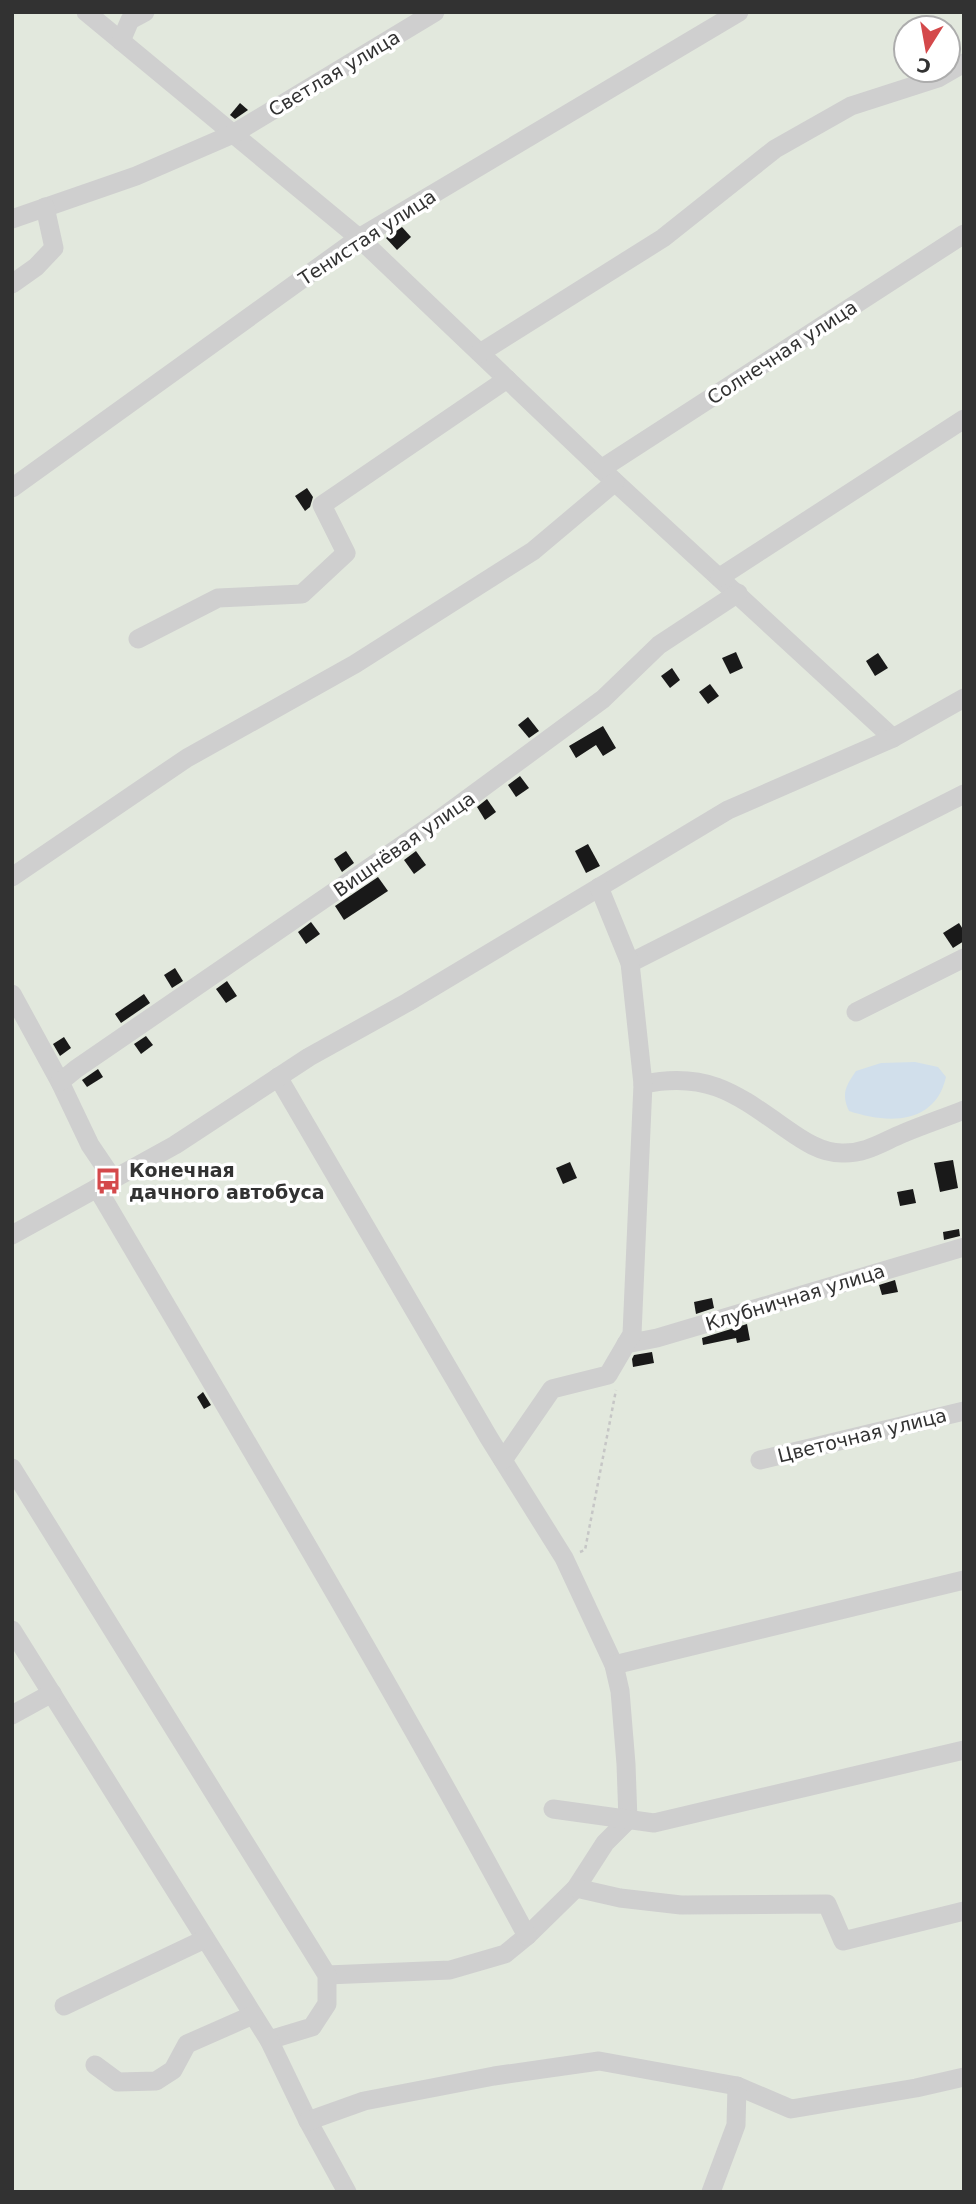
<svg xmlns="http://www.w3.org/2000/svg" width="976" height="2204" viewBox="0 0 976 2204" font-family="'DejaVu Sans',sans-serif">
  <rect width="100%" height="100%" fill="#fff"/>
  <path fill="#e2e8dd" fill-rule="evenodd" d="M12,12H964V2192H12ZM906,28H948V70H906Z"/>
  <path fill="#d1dfeb" d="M915,1062L938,1067L946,1077C935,1125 888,1124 849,1111C841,1093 846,1086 856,1071L881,1063Z"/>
  <g fill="#191919">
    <path d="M240,103L248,110L235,119L230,115Z"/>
    <path d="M402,227L411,237L397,250L386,238Z"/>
    <path d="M307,488L313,497L310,507L305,511L295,496Z"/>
    <path d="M736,652L743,668L730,674L722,658Z"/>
    <path d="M878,653L888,668L875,676L866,661Z"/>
    <path d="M672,668L680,680L670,688L661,676Z"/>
    <path d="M710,684L719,696L708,704L699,692Z"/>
    <path d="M528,717L539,731L529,738L518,725Z"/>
    <path d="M603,726L616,748L603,756L596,745L576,758L569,746Z"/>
    <path d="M520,776L529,788L516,797L508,785Z"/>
    <path d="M487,799L496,812L485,820L477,807Z"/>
    <path d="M588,844L600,866L586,873L575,851Z"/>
    <path d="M346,851L354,863L342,872L334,859Z"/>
    <path d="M416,851L426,865L414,874L404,860Z"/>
    <path d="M378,877L388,891L344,920L335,906Z"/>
    <path d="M311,922L320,934L306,944L298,932Z"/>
    <path d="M959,923L964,931V941L953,948L943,933Z"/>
    <path d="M175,968L183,981L172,988L164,975Z"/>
    <path d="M227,981L237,996L226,1003L216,989Z"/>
    <path d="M144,994L150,1003L121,1023L115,1014Z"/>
    <path d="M146,1036L153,1045L141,1054L134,1044Z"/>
    <path d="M64,1037L71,1048L60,1056L53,1044Z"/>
    <path d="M98,1069L103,1077L87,1087L82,1080Z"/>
    <path d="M953,1160L958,1188L940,1192L934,1163Z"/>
    <path d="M570,1162L577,1178L563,1184L556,1168Z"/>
    <path d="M913,1189L916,1203L900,1206L897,1192Z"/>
    <path d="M959,1229L960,1236L944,1240L943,1232Z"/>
    <path d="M895,1280L898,1292L882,1295L879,1285Z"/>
    <path d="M712,1298L714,1308L696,1314L694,1302Z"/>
    <path d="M747,1324L750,1340L737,1343L736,1338L703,1345L702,1338Z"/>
    <path d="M652,1352L654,1363L633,1367L632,1359L634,1355Z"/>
    <path d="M203,1392L211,1405L204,1409L197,1397Z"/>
  </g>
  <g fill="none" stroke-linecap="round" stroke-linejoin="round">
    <path stroke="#c6c6c6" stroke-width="2.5" stroke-dasharray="3.5 3.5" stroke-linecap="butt" d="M580,1552L585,1550L616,1390"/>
    <g stroke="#cfcfcf" stroke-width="19">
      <path d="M86,12L359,238L615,482L893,738"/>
      <path d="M121,41L130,20L145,12"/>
      <path d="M12,219L136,176L233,134L435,12"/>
      <path d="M12,284L36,267L54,248L45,207"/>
      <path d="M480,353L663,238L775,149L851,106L938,78L964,63"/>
      <path d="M601,469L964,234"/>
      <path d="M12,488L359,238L739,12"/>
      <path d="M720,577L964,419"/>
      <path d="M138,639L218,598L302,594L346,553L322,505L507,379"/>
      <path d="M12,877L187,758L355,664L533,551L615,482"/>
      <path d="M630,963L964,794"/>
      <path d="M12,994L60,1082L90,1145L113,1179"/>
      <path d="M856,1012L964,958"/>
      <path d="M278,1077L489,1438L564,1558L614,1665L620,1691L626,1764L628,1820L605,1843L576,1888L527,1936L505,1954L450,1970L327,1975"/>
      <path d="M60,1082L76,1069L436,822L603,699L659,645L738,593"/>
      <path d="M643,1084C707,1071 735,1093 785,1128C802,1140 822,1154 844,1153C867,1153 882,1142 904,1133C923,1125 944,1118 964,1110"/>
      <path d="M97,1188C243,1436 391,1683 527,1936"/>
      <path d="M12,1235L175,1145L309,1057L408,1002L728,810L893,738L964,698"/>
      <path d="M626,1344L657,1338L964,1247"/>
      <path d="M503,1460L552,1389L608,1375L632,1334L643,1084L630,963L599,887"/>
      <path d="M760,1460L964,1411"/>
      <path d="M12,1468L327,1975V2004L312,2027L269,2040"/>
      <path d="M12,1630L269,2040L308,2121L347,2192"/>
      <path d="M614,1665L964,1580"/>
      <path d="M12,1715L52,1693"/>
      <path d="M553,1809L654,1823L964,1750"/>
      <path d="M576,1888L620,1898L681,1905L827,1904L843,1941L964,1911"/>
      <path d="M64,2006L205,1939"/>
      <path d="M95,2065L118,2082L156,2081L173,2070L187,2044L253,2015"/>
      <path d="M308,2121L364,2101L494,2076L599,2061L737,2086L791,2109L916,2088L964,2077"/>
      <path d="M711,2192L736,2125L737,2086"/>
    </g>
  </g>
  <defs>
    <g id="bus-bare" transform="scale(2.1)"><path d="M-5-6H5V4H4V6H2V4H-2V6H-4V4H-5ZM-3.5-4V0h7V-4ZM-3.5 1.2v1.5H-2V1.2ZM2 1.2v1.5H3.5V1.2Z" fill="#d4494b" stroke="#fff" stroke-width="2.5" paint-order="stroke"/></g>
  </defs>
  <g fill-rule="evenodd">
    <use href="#bus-bare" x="108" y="1181"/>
  </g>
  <g text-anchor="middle" stroke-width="7" stroke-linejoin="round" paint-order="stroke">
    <g font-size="19" fill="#323232" stroke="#fff">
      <text transform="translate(334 73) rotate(-31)" y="7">Светлая улица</text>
      <text transform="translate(367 237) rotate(-33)" y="7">Тенистая улица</text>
      <text transform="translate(782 352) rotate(-33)" y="7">Солнечная улица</text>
      <text transform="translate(404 844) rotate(-35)" y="7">Вишнёвая улица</text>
      <text transform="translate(795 1297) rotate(-17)" y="7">Клубничная улица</text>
      <text transform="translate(862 1435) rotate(-14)" y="7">Цветочная улица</text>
    </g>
    <g font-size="19" font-weight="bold" fill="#323232" stroke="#fff" text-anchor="start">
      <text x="129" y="1177">Конечная<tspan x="129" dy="22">дачного автобуса</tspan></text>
    </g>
  </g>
  <rect width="976" height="2204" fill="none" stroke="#323232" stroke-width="28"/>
  <g transform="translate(927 49) rotate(191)"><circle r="33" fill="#ffffff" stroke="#adadad" stroke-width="2"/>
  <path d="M0-5L12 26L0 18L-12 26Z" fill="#d4494b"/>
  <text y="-10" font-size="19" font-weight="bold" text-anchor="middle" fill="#323232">С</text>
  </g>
</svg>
